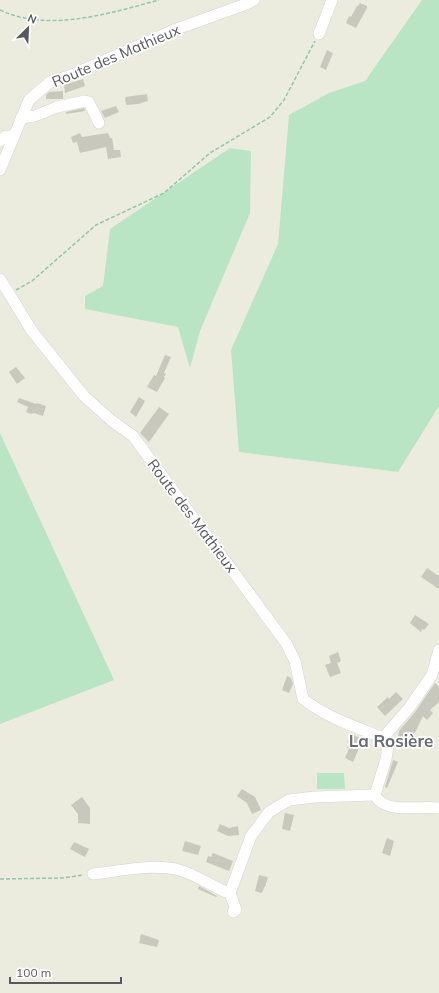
<svg xmlns="http://www.w3.org/2000/svg" width="439" height="993" viewBox="0 0 439 993" font-family="Mulish,sans-serif">
  <rect width="100%" height="100%" fill="#ebecde"/>
  <g fill="#b9e5c5">
    <path d="M422,0H439V406L398,472L239,452L231,350L278,244L289,115L329,93L365,81Z"/>
    <path d="M230,148L251,151L250,213L200,331L190,368L178,327L85,309V296L103,286L110,229Z"/>
    <path d="M0,433L114,680L0,724Z"/>
    <path d="M317,773H344L345,789H317Z"/>
  </g>
  <g fill="#c8c8bd">
    <path d="M360,3L367,6V8L356,28L346,23L349,16L351,17L357,6H358Z"/>
    <path d="M327,50L333,53L326,70L320,67Z"/>
    <path d="M83,79L85,86L65,93L64,85Z"/>
    <path d="M63,91V99H46V95L49,92Z"/>
    <path d="M147,94L148,101L138,104L126,105L125,97Z"/>
    <path d="M116,106L119,112L105,118L101,111Z"/>
    <path d="M84,108L85,111L66,114V112Z"/>
    <path d="M80,133L82,137L108,133L110,138H112L114,150H120L121,157L108,159L106,147L80,153L77,142L73,143L71,137Z"/>
    <path d="M165,355L171,357L164,373L166,374L164,377L165,378L157,392L147,387L154,375L156,376Z"/>
    <path d="M16,367L25,378L17,384L9,372Z"/>
    <path d="M139,397L145,401L136,417L130,412Z"/>
    <path d="M19,398L36,404L37,403L46,406L43,416L34,413L31,414L26,412L28,407L17,402Z"/>
    <path d="M159,407L169,414L149,442L140,433Z"/>
    <path d="M427,568L439,576V589L421,577Z"/>
    <path d="M415,615L429,624L424,630L422,629L421,632L410,623Z"/>
    <path d="M338,652L341,661L337,663L341,673L330,677L325,665L331,663L329,656Z"/>
    <path d="M287,676L291,678L293,684L289,693L282,690Z"/>
    <path d="M435,683L439,687V702L430,710L433,713L427,720L423,716L415,733H413L409,740L406,738L405,740L398,736L399,731L415,712Z"/>
    <path d="M396,692L403,699L385,716L377,707L388,697L389,699Z"/>
    <path d="M351,734L363,739L353,762L345,758L349,749L347,748L349,744L347,742Z"/>
    <path d="M393,760L398,762L387,788L385,787Z"/>
    <path d="M242,789L255,797L261,810L252,814L247,803L237,796Z"/>
    <path d="M82,797L90,808V824L78,823V814L71,805Z"/>
    <path d="M285,813L294,815L290,831L282,829Z"/>
    <path d="M220,824L229,828L238,826L239,835L228,836L217,831Z"/>
    <path d="M387,838L394,841L390,856L382,853Z"/>
    <path d="M185,841L201,846L198,855L182,851Z"/>
    <path d="M74,842L89,849L85,857L70,849Z"/>
    <path d="M213,853L233,861L229,871L206,862L208,856L211,857Z"/>
    <path d="M259,875L268,877L265,887H264L263,891L261,893L255,891Z"/>
    <path d="M199,886L217,896L216,897L198,889Z"/>
    <path d="M141,934L159,940L157,947L139,943Z"/>
  </g>
  <g fill="none" stroke-linecap="round" stroke-linejoin="round">
    <g stroke="#d2d2d9" stroke-width="12">
      <g id="minor">
        <path d="M319,34L332,0"/>
        <path d="M21,118L35,116L57,107L85,101L89,102L99,123"/>
        <path d="M0,141L6,136H14"/>
        <path d="M0,170L29,100L50,82L69,76L174,30L246,4L254,0"/>
        <path d="M0,279L32,331L84,396L112,421L133,436L286,643L295,661L303,699C326,717 356,727 383,738"/>
        <path d="M383,738L409,708L432,675L439,650"/>
        <path d="M375,795C384,815 421,805 439,808"/>
        <path d="M375,795L386,759L388,747L383,738"/>
        <path d="M93,874C120,871 149,864 176,869C193,873 210,885 226,892L230,893L251,836L269,812L289,800L315,797L375,795"/>
        <path d="M230,893L236,910L233,912"/>
      </g>
    </g>
    <g stroke="#91c6af" stroke-width="1.5" stroke-dasharray="4 2" stroke-linecap="butt">
      <path d="M0,10C49,33 110,13 159,0"/>
      <path d="M16,290L32,281L96,225L164,193L210,153L270,117L284,100L315,41"/>
      <path d="M0,879L62,878L84,875"/>
    </g>
    <use href="#minor" stroke="#fff" stroke-width="11"/>
  </g>
  <g text-anchor="middle" stroke-width="3.5" stroke-linejoin="round" paint-order="stroke">
    <g font-size="15" fill="#575960" stroke="#fff">
      <text transform="translate(116 56) rotate(-23)" y="5">Route des Mathieux</text>
      <text transform="translate(192 516) rotate(53)" y="5">Route des Mathieux</text>
    </g>
    <g font-size="17" font-weight="bold" fill="#686b72" stroke="#fff">
      <text x="391" y="747">La Rosière</text>
    </g>
  </g>
  <g transform="translate(28 28) rotate(24)" stroke="#ffffff" stroke-width="3" paint-order="stroke">
  <path d="M0-3L7 15L0 10L-7 15Z" fill="#575960"/>
  <text y="-6" font-size="11" font-weight="bold" text-anchor="middle" fill="#575960">N</text>
  </g>
  <path d="M10 977v6h111v-6" fill="none" stroke="#575960" stroke-width="2"/>
  <text x="16" y="977" font-size="12" fill="#575960" stroke="#ffffff" stroke-width="3" paint-order="stroke">100 m</text>
</svg>
